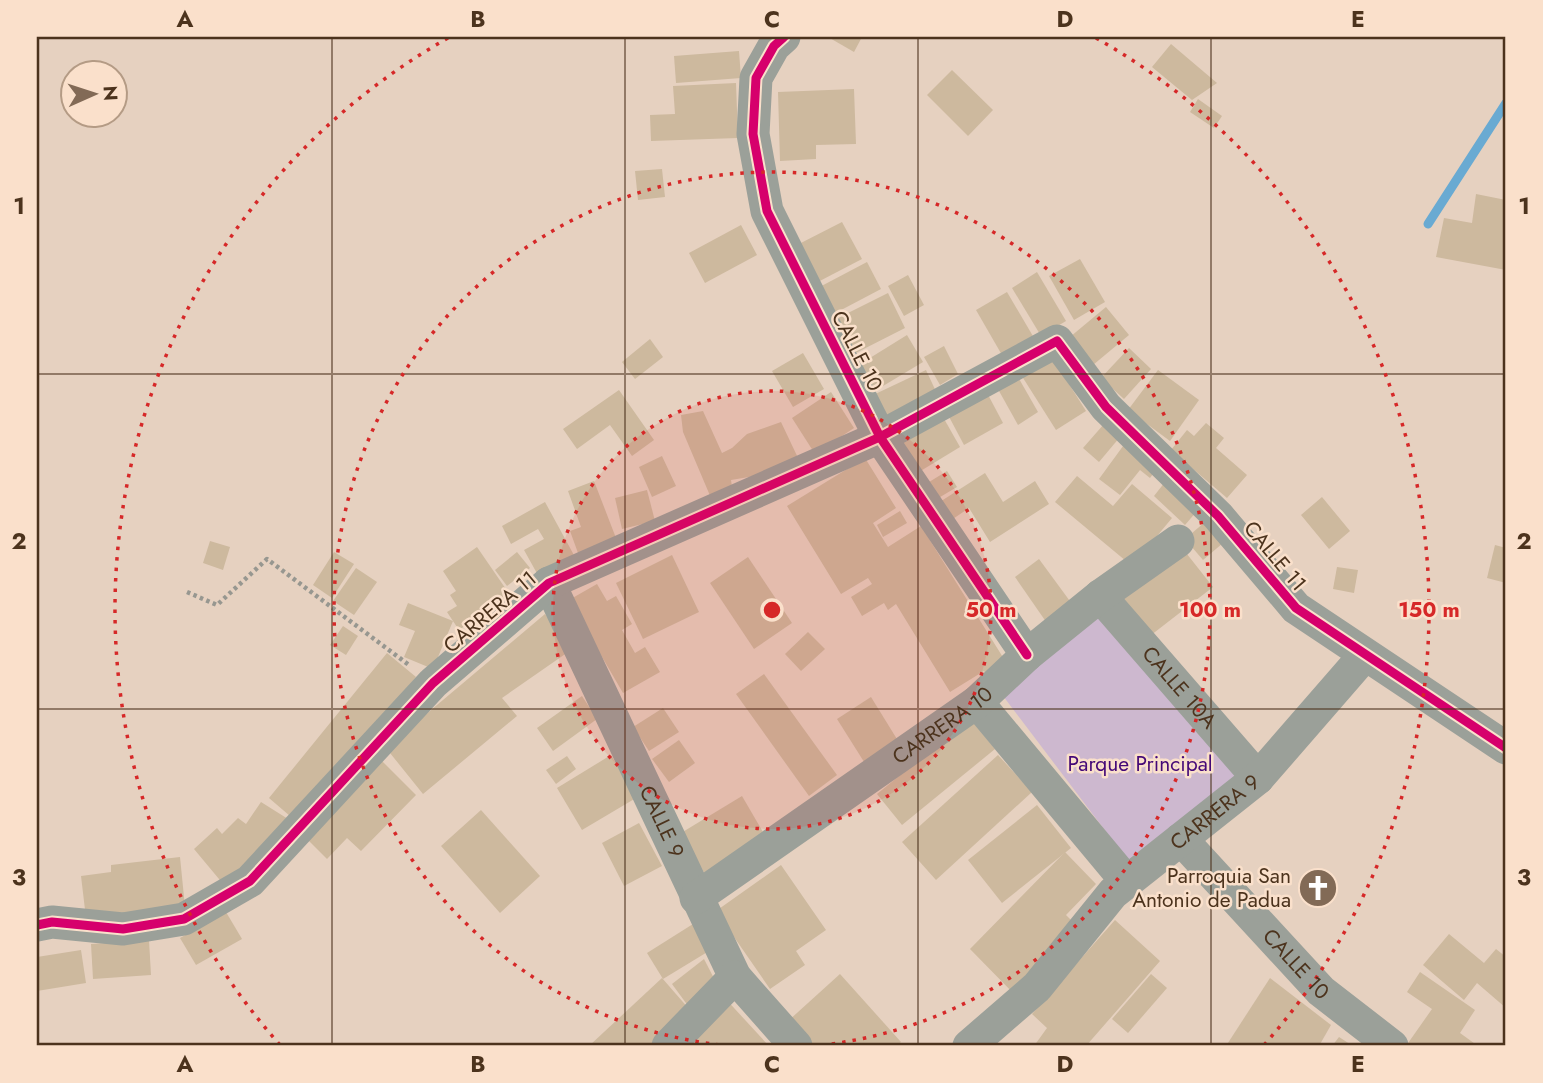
<svg xmlns="http://www.w3.org/2000/svg" width="1543" height="1083" viewBox="0 0 1543 1083" font-family="Jost,sans-serif">
  <rect width="100%" height="100%" fill="#e6d1c0"/>
  <path fill="#cdb8cf" d="M1099,613L1243,778L1129,862L997,688Z"/>
  <g fill="none" stroke-linecap="round" stroke-linejoin="round">
    <path stroke="#69aad2" stroke-width="9" d="M1428,224L1506,103"/>
  </g>
  <g fill="#cdb99e">
    <path d="M828,37H862L854,52Z"/>
    <path d="M1171,44L1217,83L1192,100L1152,67Z"/>
    <path d="M739,51L741,78L676,83L674,56Z"/>
    <path d="M952,70L993,110L968,136L927,95Z"/>
    <path d="M736,83L738,138L651,141L650,115L675,114L673,86Z"/>
    <path d="M854,89L856,144L816,145V159L780,161L778,92Z"/>
    <path d="M1198,99L1222,116L1214,128L1190,112Z"/>
    <path d="M662,169L665,197L638,200L635,171Z"/>
    <path d="M1476,194L1506,200V270L1436,257L1444,218L1472,223Z"/>
    <path d="M842,222L862,259L814,284L795,246Z"/>
    <path d="M741,225L757,255L705,283L689,253Z"/>
    <path d="M1080,259L1105,302L1074,320L1049,276Z"/>
    <path d="M867,262L881,289L826,318L812,291Z"/>
    <path d="M1037,272L1066,321L1041,336L1012,288Z"/>
    <path d="M908,275L924,305L904,316L888,286Z"/>
    <path d="M1007,292L1037,343L1006,362L976,310Z"/>
    <path d="M888,293L905,328L844,359L826,324Z"/>
    <path d="M1106,307L1129,335L1087,370L1064,342Z"/>
    <path d="M907,335L923,362L873,392L857,366Z"/>
    <path d="M650,339L663,357L635,379L622,362Z"/>
    <path d="M944,346L958,374L940,385L924,357Z"/>
    <path d="M1129,348L1151,369L1124,399L1101,378Z"/>
    <path d="M1048,351L1086,411L1056,430L1018,370Z"/>
    <path d="M803,353L824,389L793,407L772,371Z"/>
    <path d="M926,370L939,398L884,424L871,396Z"/>
    <path d="M1014,370L1038,412L1018,425L994,382Z"/>
    <path d="M1158,370L1199,400L1170,441L1128,410Z"/>
    <path d="M619,390L654,440L632,456L610,425L577,449L563,429Z"/>
    <path d="M986,391L1003,423L964,445L947,413Z"/>
    <path d="M831,392L854,428L815,454L792,418Z"/>
    <path d="M703,411L722,453L732,448L747,434L781,422L799,460L786,471L731,480L733,494L711,498L683,432L681,415Z"/>
    <path d="M943,417L960,447L914,475L896,445Z"/>
    <path d="M1206,423L1224,438L1216,448L1247,475L1227,498L1171,450L1187,430L1194,436Z"/>
    <path d="M1104,424L1120,437L1099,462L1083,448Z"/>
    <path d="M1126,442L1158,467L1150,478L1140,470L1120,495L1099,479Z"/>
    <path d="M662,456L676,486L652,497L639,467Z"/>
    <path d="M865,458L896,508L873,523L888,547L921,526L1009,667L992,685L984,671L950,692L896,604L888,610L884,603L862,616L851,597L872,584L868,578L841,594L787,506Z"/>
    <path d="M947,471L957,487L930,503L921,487Z"/>
    <path d="M985,473L1003,502L1035,481L1049,504L990,542L969,508L947,523L935,505Z"/>
    <path d="M1077,476L1113,506L1132,484L1172,518L1132,566L1055,502Z"/>
    <path d="M594,481L616,538L578,553L570,531L581,527L568,491Z"/>
    <path d="M1165,482L1197,511L1185,525L1154,496Z"/>
    <path d="M647,490L655,521L622,529L615,498Z"/>
    <path d="M1322,497L1350,531L1329,549L1301,515Z"/>
    <path d="M545,502L575,557L539,577L524,550L544,539L538,529L511,544L502,526Z"/>
    <path d="M900,511L907,523L883,537L877,525Z"/>
    <path d="M1205,522L1223,543L1203,560L1185,539Z"/>
    <path d="M210,541L230,547L223,570L203,563Z"/>
    <path d="M1495,545L1506,548V583L1487,578Z"/>
    <path d="M477,547L510,595L459,630L447,612L457,606L450,595L456,591L443,571Z"/>
    <path d="M1183,549L1213,587L1146,639L1116,601Z"/>
    <path d="M334,552L354,564L332,598L313,585Z"/>
    <path d="M517,552L530,568L507,586L495,570Z"/>
    <path d="M672,555L699,612L643,639L616,583Z"/>
    <path d="M748,557L792,623L754,649L710,583Z"/>
    <path d="M1039,559L1075,608L1051,629L1015,577Z"/>
    <path d="M1337,567L1358,570L1354,593L1333,589Z"/>
    <path d="M356,568L377,582L354,615L333,601Z"/>
    <path d="M597,584L607,601L616,596L632,624L622,630L635,653L645,647L660,672L623,693L569,600Z"/>
    <path d="M408,603L453,621L433,669L404,657L415,631L399,625Z"/>
    <path d="M545,614L571,650L502,698L517,716L423,794L386,748Z"/>
    <path d="M343,626L358,636L346,655L330,645Z"/>
    <path d="M808,632L825,649L801,671L785,654Z"/>
    <path d="M387,653L416,677L297,822L269,798Z"/>
    <path d="M764,674L837,775L809,796L736,694Z"/>
    <path d="M582,696L597,719L553,751L537,728Z"/>
    <path d="M871,697L900,744L866,765L837,719Z"/>
    <path d="M663,708L679,732L649,751L633,727Z"/>
    <path d="M970,718L995,749L902,825L877,794Z"/>
    <path d="M679,740L695,763L669,782L652,759Z"/>
    <path d="M611,755L636,798L582,830L557,788Z"/>
    <path d="M998,755L1032,792L936,880L902,842Z"/>
    <path d="M567,756L576,769L556,784L546,770Z"/>
    <path d="M382,761L416,795L361,851L347,838L327,859L307,839Z"/>
    <path d="M742,796L767,839L706,876L681,833Z"/>
    <path d="M261,802L288,819L224,885L194,849L217,828L222,834L238,818L246,824Z"/>
    <path d="M1037,805L1071,848L1002,903L968,860Z"/>
    <path d="M481,810L540,876L500,913L441,846Z"/>
    <path d="M639,823L662,866L624,886L602,843Z"/>
    <path d="M1065,852L1096,884L1066,915L1074,923L1018,998L970,949Z"/>
    <path d="M180,857L185,907L86,918L81,876L111,872V865Z"/>
    <path d="M781,865L826,930L796,951L805,965L770,989L716,911Z"/>
    <path d="M226,912L242,939L196,965L180,938Z"/>
    <path d="M1115,920L1160,961L1086,1046H1034L1047,1028L1032,1014Z"/>
    <path d="M693,924L709,951L663,979L647,953Z"/>
    <path d="M1449,934L1484,963L1496,949L1506,957V1008L1477,983L1464,1000L1423,965Z"/>
    <path d="M149,940L151,975L93,979L91,944Z"/>
    <path d="M81,950L86,983L37,991V957Z"/>
    <path d="M704,959L719,988L694,1014L672,984Z"/>
    <path d="M1420,972L1475,1010L1460,1033L1478,1046H1406L1432,1009L1407,992Z"/>
    <path d="M840,974L901,1042L896,1046H809L787,1022Z"/>
    <path d="M1151,974L1167,988L1128,1033L1112,1019Z"/>
    <path d="M662,978L696,1017L662,1046H589Z"/>
    <path d="M1270,978L1331,1025L1319,1046H1226Z"/>
    <path d="M723,996L769,1046H693L682,1034Z"/>
    <path d="M1339,1037L1353,1046H1332Z"/>
  </g>
  <g fill="none" stroke-linecap="round" stroke-linejoin="round">
    <path stroke="#979790" stroke-width="4.5" stroke-dasharray="3.5 3.5" stroke-linecap="butt" d="M187,592L217,605L267,559L409,665"/>
    <g stroke="#9ba099" stroke-width="33">
      <path d="M784,37L774,46L756,78L753,134L767,211L880,437L1027,655"/>
      <path id="s1" d="M549,583L735,977L796,1046"/>
      <path id="s2" d="M1100,596L1258,778"/>
      <path d="M977,702L1127,882"/>
      <path id="s3" d="M1181,839L1321,991L1392,1046"/>
      <path id="s4" d="M696,898L977,702L1027,655L1100,596L1178,541"/>
      <path d="M37,925L52,922L123,929L184,919L250,881L433,683L549,583L880,437L1057,341L1106,407L1218,516L1296,608L1506,748"/>
      <path d="M668,1046L735,977"/>
      <path id="s5" d="M969,1046L1037,987L1113,893L1258,778L1364,656"/>
    </g>
    <g stroke="#fae0cb" stroke-width="13">
      <g id="cycleway">
        <path d="M784,37L774,46L756,78L753,134L767,211L880,437L1027,655"/>
        <path d="M37,925L52,922L123,929L184,919L250,881L433,683L549,583L880,437L1057,341L1106,407L1218,516L1296,608L1506,748"/>
      </g>
    </g>
    <use href="#cycleway" stroke="#d6006c" stroke-width="9"/>
  </g>
  <path fill="none" stroke="#4c331d" stroke-width="2" stroke-opacity="0.55" d="M332,37V1046M625,37V1046M918,37V1046M1211,37V1046M37,374H1506M37,709H1506"/>
  <circle cx="772" cy="610" r="219" fill="#d62828" fill-opacity=".12"/>
  <g fill="none" stroke="#d62828" stroke-width="3.5" stroke-dasharray="3.5 7">
    <circle cx="772" cy="610" r="219"/>
    <path d="M730 1046A438 438 0 1 1 814 1046"/>
    <path d="M280 1045A657 657 0 0 1 448 38M1096 38A657 657 0 0 1 1264 1045"/>
  </g>
  <defs>
    <g id="church-disc" transform="scale(2.0125)"><circle r="9.5" fill="#826a56" stroke="#fae0cb"/><path d="M-1.2-6h2.4v3.5h3.3v2.4h-3.3V6h-2.4V-.1h-3.3v-2.4h3.3Z" fill="#fff"/></g>
  </defs>
  <g fill-rule="evenodd">
    <use href="#church-disc" x="1318" y="888"/>
  </g>
  <g text-anchor="middle" stroke-width="5" stroke-linejoin="round" paint-order="stroke">
    <g font-size="21" fill="#4c331d" stroke="#fae0cb">
      <text transform="translate(857 351) rotate(63)" y="7">CALLE 10</text>
      <text transform="translate(1275 556) rotate(50)" y="7">CALLE 11</text>
      <text transform="translate(490 612) rotate(-40)" y="7">CARRERA 11</text>
      <text dy="7" stroke="none"><textPath href="#s2" startOffset="121">CALLE 10A</textPath></text>
      <text dy="7" stroke="none"><textPath href="#s4" startOffset="301">CARRERA 10</textPath></text>
      <text dy="7" stroke="none"><textPath href="#s5" startOffset="341">CARRERA 9</textPath></text>
      <text dy="7" stroke="none"><textPath href="#s1" startOffset="264">CALLE 9</textPath></text>
      <text dy="7" stroke="none"><textPath href="#s3" startOffset="170">CALLE 10</textPath></text>
    </g>
    <g font-size="21" fill="#440877" stroke="#fae0cb">
      <text x="1140" y="771">Parque Principal</text>
    </g>
    <g font-size="21" fill="#4c331d" stroke="#fae0cb" text-anchor="end">
      <text x="1291" y="883">Parroquia San<tspan x="1291" dy="24">Antonio de Padua</tspan></text>
    </g>
  </g>
  <circle cx="772" cy="610" r="10" fill="#d62828" stroke="#fae0cb" stroke-width="3.5"/>
  <g font-size="21" text-anchor="middle" font-weight="bold" fill="#d62828" stroke="#fae0cb" stroke-width="5" stroke-linejoin="round" paint-order="stroke">
    <text x="991" y="617">50 m</text>
    <text x="1210" y="617">100 m</text>
    <text x="1429" y="617">150 m</text>
  </g>
  <rect width="1543" height="1083" fill="none" stroke="#fae0cb" stroke-width="77"/>
  <g transform="translate(94 94) rotate(87)"><circle r="33" fill="#fae0cb" stroke="#b49b85" stroke-width="2"/>
  <path d="M0-5L12 26L0 18L-12 26Z" fill="#826a56"/>
  <text y="-10" font-size="19" font-weight="bold" text-anchor="middle" fill="#4c331d">N</text>
  </g>
  <rect x="38" y="38" width="1466" height="1006" fill="none" stroke="#4c331d" stroke-width="2.5"/>
  <g font-size="23" text-anchor="middle" font-weight="bold" fill="#4c331d">
    <text x="185" y="27">A</text>
    <text x="478" y="27">B</text>
    <text x="772" y="27">C</text>
    <text x="1065" y="27">D</text>
    <text x="1358" y="27">E</text>
    <text x="19" y="214">1</text>
    <text x="1524" y="214">1</text>
    <text x="19" y="549">2</text>
    <text x="1524" y="549">2</text>
    <text x="19" y="885">3</text>
    <text x="1524" y="885">3</text>
    <text x="185" y="1072">A</text>
    <text x="478" y="1072">B</text>
    <text x="772" y="1072">C</text>
    <text x="1065" y="1072">D</text>
    <text x="1358" y="1072">E</text>
  </g>
</svg>
